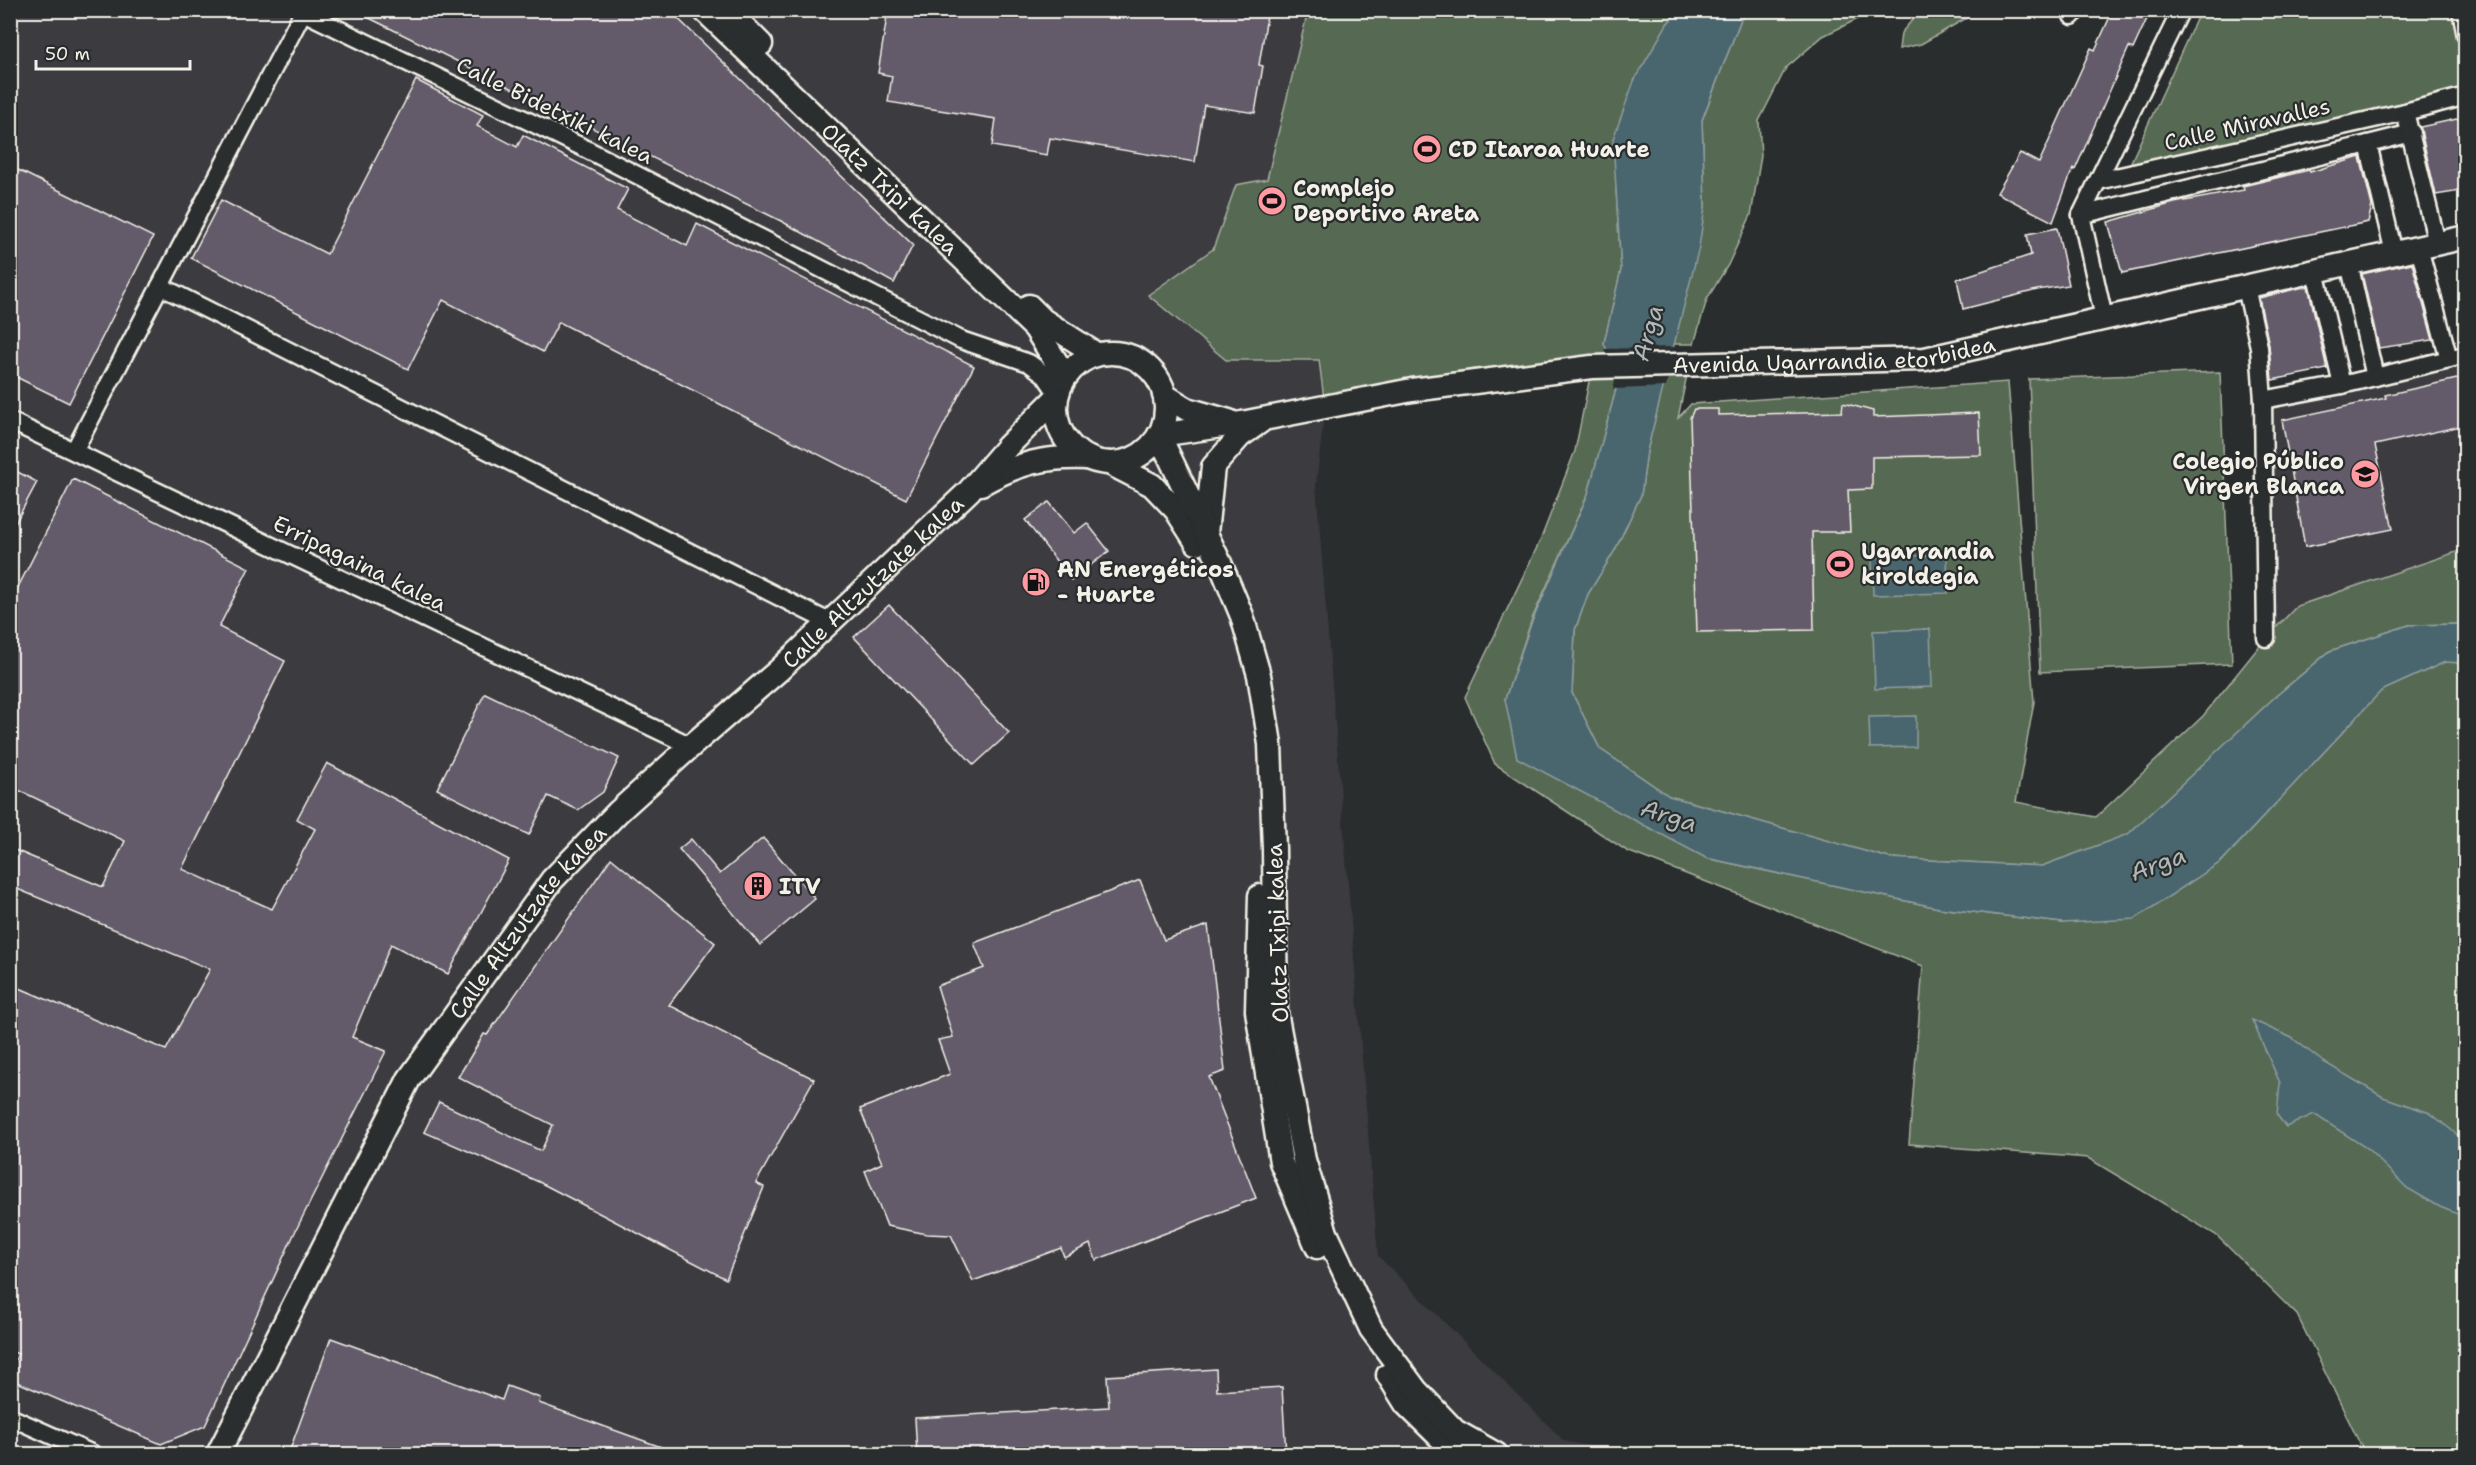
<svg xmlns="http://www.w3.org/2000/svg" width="2476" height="1465" viewBox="0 0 2476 1465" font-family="'Shantell Sans',sans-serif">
  <rect width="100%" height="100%" fill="#2a2d2e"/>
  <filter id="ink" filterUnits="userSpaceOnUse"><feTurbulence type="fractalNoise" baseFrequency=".0167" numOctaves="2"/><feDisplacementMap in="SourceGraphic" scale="12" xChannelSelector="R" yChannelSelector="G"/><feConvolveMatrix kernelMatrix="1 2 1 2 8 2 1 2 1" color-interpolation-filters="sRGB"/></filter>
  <g filter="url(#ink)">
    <g fill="#3b3a40">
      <path d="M10,11H1308L1267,179L1236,185L1213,249L1149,295L1226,360H1319L1325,407L1316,485L1378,1256L1564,1441L1631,1454H11Z"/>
      <path d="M2465,361V549L2297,606L2266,638L2263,400Z"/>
    </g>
    <g fill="#576a53" stroke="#a6ae9e" stroke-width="1.5">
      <path d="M2439,10L2462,18L2466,36L2465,96L2125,175L2200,11Z"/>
      <path d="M1308,11H1679L1667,24L1616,189L1621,270L1604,343L1619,378L1588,494L1532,619L1505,699L1706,858L1939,908L2063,923L2221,862L2381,691L2445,662L2465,663V1454H2365L2297,1315L2216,1235L2088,1158L1909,1144L1923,966L1627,851L1495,764L1465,697L1540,541L1575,451L1592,367L1325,407L1319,360H1226L1148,295L1213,249L1236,185L1267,179Z"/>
      <path d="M1751,11H1874L1823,36L1786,68L1759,121L1761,156L1751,215L1728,265L1707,299L1694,344H1671L1705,207L1702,120L1741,19Z"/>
      <path d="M1920,11V10L1979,11L1921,44L1899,49L1901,33Z"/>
      <path d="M1668,365H1689L1678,418L1691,404L2008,382L2034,702L2016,802L2096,817L2203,716L2266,638L2297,606L2465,549V624L2409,625L2330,651L2276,696L2128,835L2042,866L1889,858L1669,796L1600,749L1572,693L1575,630L1588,594L1615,550L1641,495L1647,451Z"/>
      <path d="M2220,372L2232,664L2040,672L2029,379Z"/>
    </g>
    <g fill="#4a656e" stroke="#8e9d9f" stroke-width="1.5">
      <path d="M1679,11H1751L1741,19L1702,120L1705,207L1699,247L1647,451L1641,495L1615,550L1588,594L1575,630L1572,693L1600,749L1669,796L1889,858L2042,866L2128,834L2276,696L2330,651L2409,625L2465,624V663L2445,662L2381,691L2221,862L2135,919L2063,923L1939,908L1706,858L1517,758L1505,699L1531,624L1588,494L1619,378L1604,343L1621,270L1613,139L1634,81L1667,24Z"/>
      <path d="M1947,555L1948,593L1873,595L1872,557Z"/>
      <path d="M1930,629L1932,687L1875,689L1873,631Z"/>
      <path d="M1916,716V747L1870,748L1869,717Z"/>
      <path d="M2252,1020L2292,1038L2322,1061L2383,1097L2430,1113L2465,1141V1217L2440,1207L2407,1188L2368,1149L2314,1114L2286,1127L2277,1115L2280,1083Z"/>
    </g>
    <path fill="#2a2d2e" d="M1676,347L1666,387L1613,389L1616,378L1604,349Z"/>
    <g fill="#635a6b" stroke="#f4f1e8" stroke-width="1.5">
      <path d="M353,10H669L913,245L894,283L781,221Z"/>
      <path d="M888,10H1268L1259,65L1263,66L1255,113L1204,105L1195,162L1050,138L1047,155L992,146L996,119L888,102L892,76L878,73Z"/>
      <path d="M2113,10H2151L2133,49L2129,47L2075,170L2073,168L2053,222L1997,193L2020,153L2039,163L2091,48L2095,50Z"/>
      <path d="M416,80L483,115L477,126L517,147L523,135L628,189L617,210L687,246L697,224L974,366L906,499L559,322L543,352L443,300L408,369L191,258L221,200L327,254Z"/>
      <path d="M2466,117V190L2436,195L2420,127Z"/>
      <path d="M2360,157L2372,206L2368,222L2122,273L2108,222L2174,203L2244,190L2243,186L2309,170L2310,172Z"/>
      <path d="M10,166L153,237L69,403L10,374Z"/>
      <path d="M2057,228L2069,285L2037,290L1963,309L1957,279L2031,255L2027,234Z"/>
      <path d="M2412,263L2433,340L2379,348L2362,274Z"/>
      <path d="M2308,286L2327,369L2272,380L2269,345L2259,298Z"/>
      <path d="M2466,377V425L2375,445L2393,529L2305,547L2282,420L2386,398L2385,395Z"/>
      <path d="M1843,403L1873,411V417L1979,413L1981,455L1872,457V489L1848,490L1850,532H1812L1814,630L1697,632L1690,418L1694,409H1718V415L1842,412Z"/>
      <path d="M10,468L37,482L10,533Z"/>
      <path d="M73,479L249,568L219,627L285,661L182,869L272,909L315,829L297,819L327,763L509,860L448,974L391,944L352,1037L386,1051L296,1230L205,1426L161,1444L10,1379V1371L18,1354L10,1351V984L166,1050L210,969L10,886V848L103,887L125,841L10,786V603Z"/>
      <path d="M1049,502L1074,533L1087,523L1109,551L1071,580L1025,520Z"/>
      <path d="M889,605L1009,733L974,765L854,637Z"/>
      <path d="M485,693L619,758L603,792L578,810L548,796L529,835L437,789Z"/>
      <path d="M763,838L815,899L760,945L679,849L691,839L720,874Z"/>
      <path d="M611,858L715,943L669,1005L814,1079L756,1183L764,1187L726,1279L539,1182L424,1132L439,1102L541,1151L553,1125L458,1077L484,1034L487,1035Z"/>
      <path d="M1140,880L1164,940L1208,925L1225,1071L1209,1077L1256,1198L1096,1260L1090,1244L1064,1257L1061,1248L973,1281L951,1235L927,1234L887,1226L865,1171L882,1163L860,1109L950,1074L938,1040L953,1037L937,986L984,968L974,943Z"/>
      <path d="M331,1338L502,1400L507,1386L540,1398L539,1403L675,1452L674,1455H288Z"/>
      <path d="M1216,1369L1217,1391L1282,1387L1286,1455H917L915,1418L1109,1407L1107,1376Z"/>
    </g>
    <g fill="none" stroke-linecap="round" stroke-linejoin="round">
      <g stroke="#f4f1e8" stroke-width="21">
        <g id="street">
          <path d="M299,10L584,148L961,340L1029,363L1044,374L1057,393"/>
          <path d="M2461,10L2466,36"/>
          <path d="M2072,16L2076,10"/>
          <path d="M2368,144L2412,133"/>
          <path d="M2098,181L2405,112"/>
          <path d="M2081,215L2368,144L2394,253"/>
          <path d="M2437,243L2405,112L2466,96"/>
          <path d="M2419,248L2449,359"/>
          <path d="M2349,263L2375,377"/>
          <path d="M2315,271L2342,385"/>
          <path d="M160,286L829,622"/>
          <path d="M2246,287L2259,347L2263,400L2266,638"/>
          <path d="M2104,318L2081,215L2181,10"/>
          <path d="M2263,400L2342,385L2466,355"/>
          <path d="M10,421L691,746"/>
          <path d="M74,451L303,12"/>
          <path d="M10,1417L93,1454"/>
        </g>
      </g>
      <g stroke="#f4f1e8" stroke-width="27">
        <g id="secondary">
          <path id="s1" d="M704,10L1035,328L1065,376"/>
          <path d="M727,10L761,44"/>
          <path d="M1029,306L1043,320L1096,354"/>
          <circle cx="1111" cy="408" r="55"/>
          <path d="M1164,395L1187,409L1229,421"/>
          <path d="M1109,463L1152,485L1176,510L1197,543"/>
          <path d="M981,484C1018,463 1046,456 1089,458"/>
          <path d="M1206,533L1213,467L1240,436L1260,422"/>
          <path d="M1260,896L1257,1011L1281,1162L1317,1247"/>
          <path d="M1388,1375L1406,1404L1457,1454"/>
          <path id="s2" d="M218,1454L409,1079L552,880L618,812L691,746L778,671L969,491L1007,447L1056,398"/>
          <path id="s3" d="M1496,1454L1455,1431L1416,1390L1371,1329L1326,1233L1304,1160L1276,1012L1274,849L1270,744L1259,675L1242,616L1220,563L1159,435L1242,423L1412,390L1592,367L1925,359L2466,237"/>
        </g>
      </g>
      <use href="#street" stroke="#2a2d2e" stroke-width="16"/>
      <use href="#secondary" stroke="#2a2d2e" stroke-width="22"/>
    </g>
  </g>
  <defs>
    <g id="stadium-disc" transform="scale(1.5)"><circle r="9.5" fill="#ff9aa2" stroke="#2a2d2e"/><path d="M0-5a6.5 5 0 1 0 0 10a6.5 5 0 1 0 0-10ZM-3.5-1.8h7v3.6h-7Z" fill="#111"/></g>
    <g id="school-disc" transform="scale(1.5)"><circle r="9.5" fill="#ff9aa2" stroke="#2a2d2e"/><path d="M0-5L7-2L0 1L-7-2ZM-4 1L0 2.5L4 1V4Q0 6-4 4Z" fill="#111"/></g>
    <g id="fuel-disc" transform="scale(1.5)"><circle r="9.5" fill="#ff9aa2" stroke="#2a2d2e"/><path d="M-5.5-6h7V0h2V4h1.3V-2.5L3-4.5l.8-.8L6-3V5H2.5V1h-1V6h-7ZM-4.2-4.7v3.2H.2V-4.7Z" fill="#111"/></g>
    <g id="building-disc" transform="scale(1.5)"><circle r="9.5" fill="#ff9aa2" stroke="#2a2d2e"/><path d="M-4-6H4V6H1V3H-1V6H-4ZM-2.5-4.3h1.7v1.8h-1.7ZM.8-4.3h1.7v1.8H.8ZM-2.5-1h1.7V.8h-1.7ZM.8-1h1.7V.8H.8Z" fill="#111"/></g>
  </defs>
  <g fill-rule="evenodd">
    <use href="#stadium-disc" x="1427" y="149"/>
    <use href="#stadium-disc" x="1272" y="201"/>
    <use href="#school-disc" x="2365" y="474"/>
    <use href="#stadium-disc" x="1840" y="564"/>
    <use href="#fuel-disc" x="1036" y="582"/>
    <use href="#building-disc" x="758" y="886"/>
  </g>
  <g text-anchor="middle" stroke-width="4.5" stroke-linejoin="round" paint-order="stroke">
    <g font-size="22" fill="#f4f1e8" stroke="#2a2d2e">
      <text transform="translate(555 110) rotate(26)" y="8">Calle Bidetxiki kalea</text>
      <text transform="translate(2247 124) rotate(-13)" y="8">Calle Miravalles</text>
      <text dy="8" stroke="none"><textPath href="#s1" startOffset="258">Olatz Txipi kalea</textPath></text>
      <text dy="8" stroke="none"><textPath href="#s3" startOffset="1792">Avenida Ugarrandia etorbidea</textPath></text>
      <text transform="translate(360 563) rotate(26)" y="8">Erripagaina kalea</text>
      <text dy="8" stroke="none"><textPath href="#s2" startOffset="1104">Calle Altzutzate kalea</textPath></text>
      <text dy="8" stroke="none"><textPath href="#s2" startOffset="618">Calle Altzutzate kalea</textPath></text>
      <text transform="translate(1277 933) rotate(-92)" y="8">Olatz Txipi kalea</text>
    </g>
    <g font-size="22" font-weight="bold" fill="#f4f1e8" stroke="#2a2d2e" text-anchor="start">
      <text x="1448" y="157">CD Itaroa Huarte</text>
      <text x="1293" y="196">Complejo<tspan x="1293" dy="25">Deportivo Areta</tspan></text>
      <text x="2344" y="469" text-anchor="end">Colegio Público<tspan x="2344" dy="25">Virgen Blanca</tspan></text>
      <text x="1861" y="559">Ugarrandia<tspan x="1861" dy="25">kiroldegia</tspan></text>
      <text x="1057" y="577">AN Energéticos<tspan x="1057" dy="25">- Huarte</tspan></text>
      <text x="779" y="894">ITV</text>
    </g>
    <g font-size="24" font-style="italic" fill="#b0b9b7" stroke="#2a2d2e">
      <text transform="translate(1648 333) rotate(-74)" y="8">Arga</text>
      <text transform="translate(1669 816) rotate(18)" y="8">Arga</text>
      <text transform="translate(2158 864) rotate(-20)" y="8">Arga</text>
    </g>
  </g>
  <rect width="2476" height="1465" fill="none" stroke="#2a2d2e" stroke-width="36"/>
  <rect x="18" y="18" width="2440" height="1429" fill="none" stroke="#f4f1e8" stroke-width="2" filter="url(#ink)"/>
  <path d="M36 60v9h154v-9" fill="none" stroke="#f4f1e8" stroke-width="3"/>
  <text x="45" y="60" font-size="18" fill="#f4f1e8" stroke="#2a2d2e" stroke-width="4.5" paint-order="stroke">50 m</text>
</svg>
